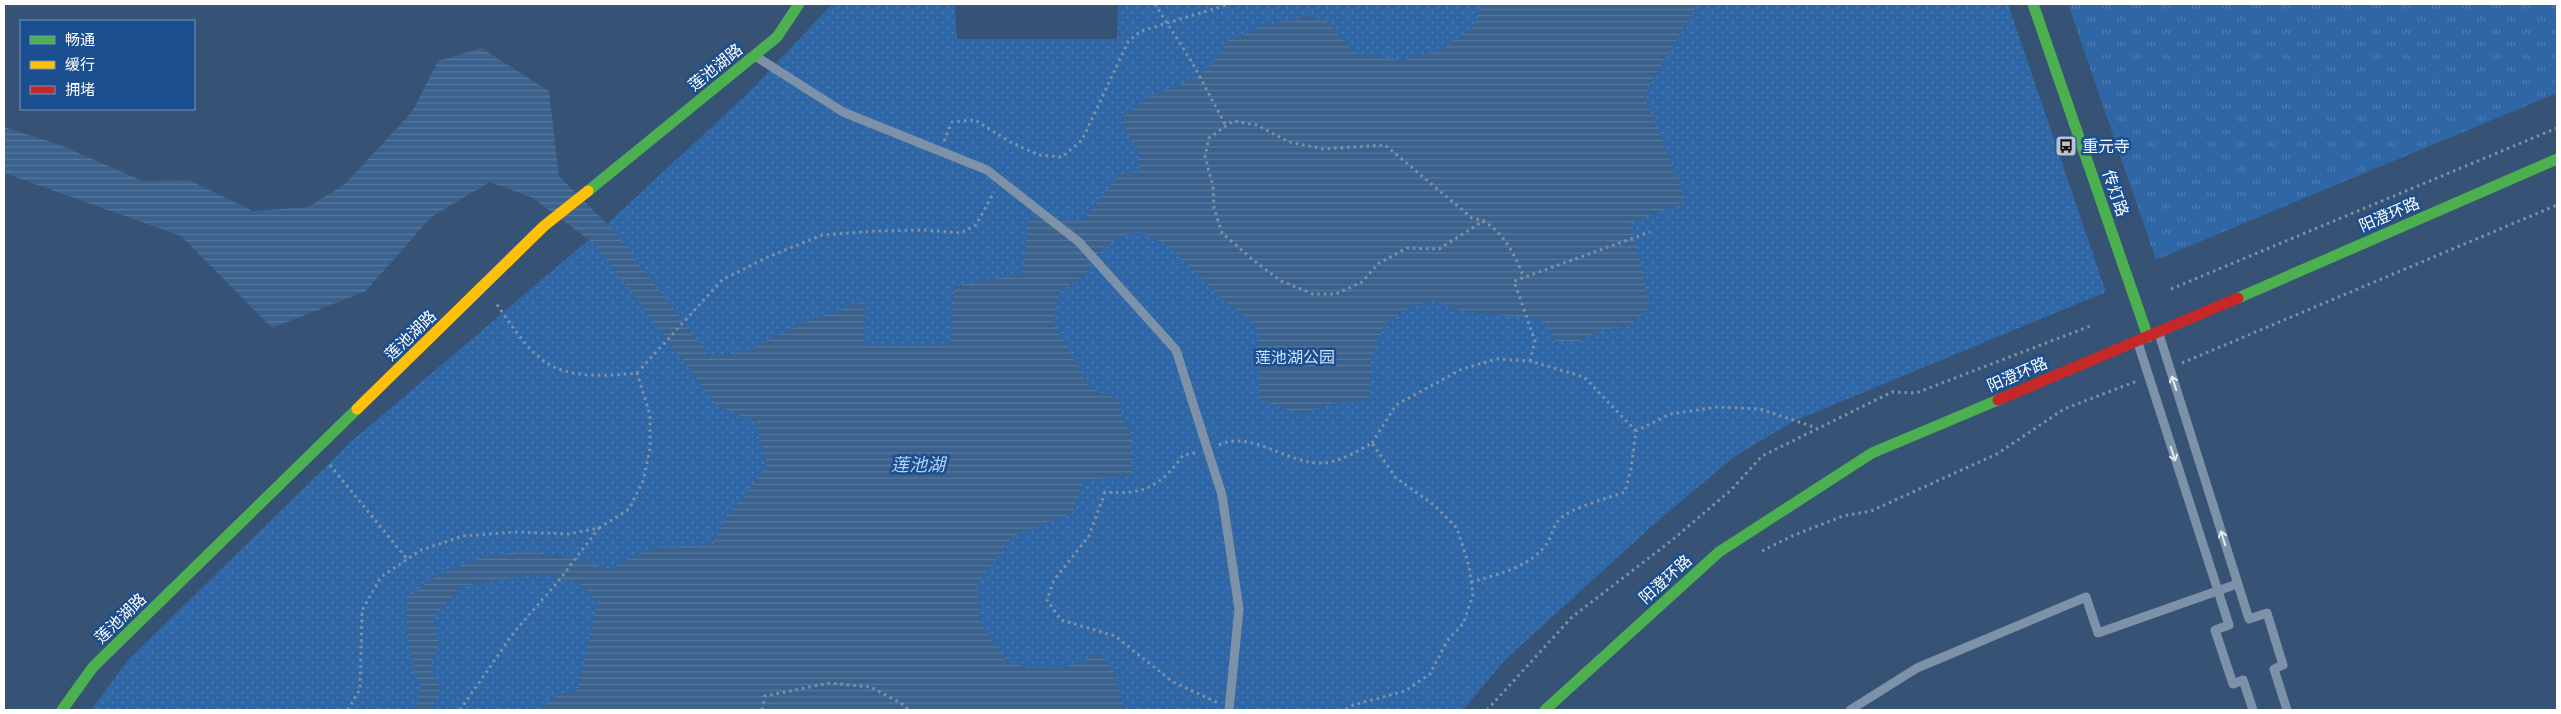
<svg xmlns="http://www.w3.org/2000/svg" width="2561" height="714" viewBox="0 0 2561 714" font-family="Roboto,'Noto Sans SC',sans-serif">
  <defs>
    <pattern id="grass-tufts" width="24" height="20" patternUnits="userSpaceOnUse" patternTransform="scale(1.25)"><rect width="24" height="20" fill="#2f66a5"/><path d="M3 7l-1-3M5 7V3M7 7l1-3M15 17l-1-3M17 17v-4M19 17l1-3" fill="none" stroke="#4e7db2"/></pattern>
    <pattern id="park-dots" width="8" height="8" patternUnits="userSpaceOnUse" patternTransform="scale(1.25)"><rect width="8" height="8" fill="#2f66a5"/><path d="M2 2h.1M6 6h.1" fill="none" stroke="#4e7db2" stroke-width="1.8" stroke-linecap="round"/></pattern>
    <pattern id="water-rules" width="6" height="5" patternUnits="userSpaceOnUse" patternTransform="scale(1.25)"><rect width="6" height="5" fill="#3b618d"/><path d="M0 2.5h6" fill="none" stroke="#58799e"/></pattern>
  </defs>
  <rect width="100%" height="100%" fill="#365274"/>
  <path fill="url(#grass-tufts)" d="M2068,4H2557V93L2156,260Z"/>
  <path fill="url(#park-dots)" d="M832,4H955L957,39H1117L1118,4H2008L2106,292L1792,422L1734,457L1652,526L1505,660L1463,710H91L128,660L353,440L607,224L749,92Z"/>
  <path fill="url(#water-rules)" d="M1483,4H1694L1695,8L1644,95L1686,201L1631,223L1650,307L1628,326L1601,330L1580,341L1556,342L1543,319L1465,312L1434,301L1411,306L1384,325L1372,354L1368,402H1339L1299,414L1260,400L1257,326L1224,300L1166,244L1138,231L1117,238L1101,249L1087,273L1060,291L1052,321L1090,388L1119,400L1121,415L1132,438L1131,476L1084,480L1072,513L1013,536L977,585L980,622L1006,661L1029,668L1066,667L1101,654L1113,669L1124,708L1127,710H537L559,694L577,692L597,603L583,585L554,577L532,575L461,586L433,617L439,642L430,668L440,688L432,710H415L421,686L413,667L406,625L408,597C420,589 431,579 443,573C503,544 549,549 610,569L650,548L713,544L727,514L745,496L767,465L755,421L717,406L596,245L533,198L490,182L431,217L366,291L272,328L181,236L4,173V127L60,145L143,181L189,180L253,211L308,207L345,184L412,112L438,61L481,48L549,91L559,176L613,230L710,357L747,351L797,325L865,301L864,345L950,346L954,286L1021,274L1030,218L1083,221L1118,175L1139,171V154L1121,119L1144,99L1188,82L1212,64L1227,41L1266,26L1305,16L1325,20L1356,53L1404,61L1443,49L1474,26Z"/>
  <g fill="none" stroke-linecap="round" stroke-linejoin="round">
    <g stroke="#7d92a8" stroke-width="3" stroke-dasharray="2.5 4" stroke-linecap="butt">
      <path d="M1155,4L1193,64L1226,126"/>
      <path d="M944,141L952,122L975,120L1010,142L1039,155L1062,157L1082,140L1128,42L1141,31L1230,4"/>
      <path d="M1485,220L1439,249L1407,248L1379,263L1362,282L1336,294H1313L1281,281L1253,260L1222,233L1214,208L1213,186L1205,156L1209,138L1233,121L1257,125L1289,142L1324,149L1385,145L1472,218C1500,223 1514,253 1524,278"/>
      <path d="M2171,289L2557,128"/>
      <path d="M1530,361L1535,341L1514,281L1650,232"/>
      <path d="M2182,363L2557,205"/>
      <path d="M637,373L722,280L768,257L822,235L875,231L925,230L961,233L976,225L994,192"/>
      <path d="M1372,443L1396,405L1462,369L1497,359L1530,361L1584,377L1636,431"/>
      <path d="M1219,445C1251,429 1288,465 1323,463C1340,462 1358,451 1372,443L1396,478L1434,505L1457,528L1469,566L1473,595L1463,624L1447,641L1430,674L1405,691L1353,705L1344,710"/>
      <path d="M1195,453L1183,455C1160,487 1144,495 1105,492L1089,536L1054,580L1047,600L1061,620L1115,636L1173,682L1218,703"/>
      <path d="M330,465L407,559"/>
      <path d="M1762,551L1792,536L1843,516L1871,511L1997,454L2064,409L2137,381"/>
      <path d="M1471,582C1499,574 1531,567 1548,542C1552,535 1553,527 1558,521C1568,508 1609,498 1625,492L1631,469L1636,431L1670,414L1717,407L1760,409L1817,428"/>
      <path d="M348,710L360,689L362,610L381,577L421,550L463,536L516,532L569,534L599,528L629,509L643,481L650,449V415L637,373C609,376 567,379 544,361C524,347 509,321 495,302"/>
      <path d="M460,710L515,631L556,584L599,528"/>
      <path d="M762,710L765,696L830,683L871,687L906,706L908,710"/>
      <path d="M1487,710L1572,617L1671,541L1731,490L1762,456L1892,392L1916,393L2093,325"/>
    </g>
    <g stroke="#7d92a8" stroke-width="9">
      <path d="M755,56L843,112L987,170L1079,242L1176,350L1222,495L1239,609L1229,710"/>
      <path d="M2159,334L2249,619L2267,613L2283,665L2274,669L2287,710"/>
      <path d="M2138,343L2229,625L2215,630L2233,684L2243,680L2253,710"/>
      <path d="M1850,710L1917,668L2086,597L2098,633L2237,584"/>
    </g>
    <g stroke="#4caf50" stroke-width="11">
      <path d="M2033,4L2148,337"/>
      <path d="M588,191L777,37L799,4"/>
      <path d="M2238,298L2557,159"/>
      <path d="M62,710L93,667L357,409"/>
      <path d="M1545,710L1719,552L1872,453L1998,400"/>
    </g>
    <path stroke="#ffc107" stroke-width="11" d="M357,409L544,226L588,191"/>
    <path stroke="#c62828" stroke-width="11" d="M1998,400L2238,298"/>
  </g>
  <defs><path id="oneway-shaft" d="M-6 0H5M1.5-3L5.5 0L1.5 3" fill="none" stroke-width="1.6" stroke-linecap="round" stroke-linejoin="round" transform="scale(1.25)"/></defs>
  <g stroke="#e5e9ee">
    <use href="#oneway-shaft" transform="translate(2174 383) rotate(-108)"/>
    <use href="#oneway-shaft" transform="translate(2173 454) rotate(72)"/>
    <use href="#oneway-shaft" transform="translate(2223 538) rotate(-107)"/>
  </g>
  <defs>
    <g id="bus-square" transform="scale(1.125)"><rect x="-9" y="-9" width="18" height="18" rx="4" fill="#b9c2ce" stroke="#1b4f8f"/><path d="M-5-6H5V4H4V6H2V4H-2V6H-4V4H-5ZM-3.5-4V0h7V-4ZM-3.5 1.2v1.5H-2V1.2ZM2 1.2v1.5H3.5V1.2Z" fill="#111"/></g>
  </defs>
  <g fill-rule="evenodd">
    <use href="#bus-square" x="2066" y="146"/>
  </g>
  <g text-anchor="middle" stroke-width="5" stroke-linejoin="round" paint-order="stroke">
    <g font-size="16" fill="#fff" stroke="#1b4f8f">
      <text transform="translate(715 67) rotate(-39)" y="6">莲池湖路</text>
      <text transform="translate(2116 193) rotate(71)" y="6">传灯路</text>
      <text transform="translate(2389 214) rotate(-23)" y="6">阳澄环路</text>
      <text transform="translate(410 335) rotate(-44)" y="6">莲池湖路</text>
      <text transform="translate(2017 374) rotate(-23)" y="6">阳澄环路</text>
      <text transform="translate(1665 579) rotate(-42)" y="6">阳澄环路</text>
      <text transform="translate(120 618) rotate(-44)" y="6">莲池湖路</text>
    </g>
    <g font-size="16" fill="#fff" stroke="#1b4f8f" text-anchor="start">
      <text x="2082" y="152">重元寺</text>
    </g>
    <g font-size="16" fill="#cfe3fa" stroke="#1b4f8f">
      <text x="1295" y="363">莲池湖公园</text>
    </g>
    <g font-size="18" font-style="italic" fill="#b5d3f5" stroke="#1b4f8f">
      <text x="918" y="471">莲池湖</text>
    </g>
  </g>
  <rect width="2561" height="714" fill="none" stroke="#ffffff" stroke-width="10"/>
  <rect x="20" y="20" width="175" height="90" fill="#1b4f8f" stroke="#7695bc"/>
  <rect x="30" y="36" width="25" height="8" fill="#4caf50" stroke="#7695bc"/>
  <text x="65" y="45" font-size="15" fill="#ffffff">畅通</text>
  <rect x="30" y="61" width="25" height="8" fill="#ffc107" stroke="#7695bc"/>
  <text x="65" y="70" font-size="15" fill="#ffffff">缓行</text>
  <rect x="30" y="86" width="25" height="8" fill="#c62828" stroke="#7695bc"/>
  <text x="65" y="95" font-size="15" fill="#ffffff">拥堵</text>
</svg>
